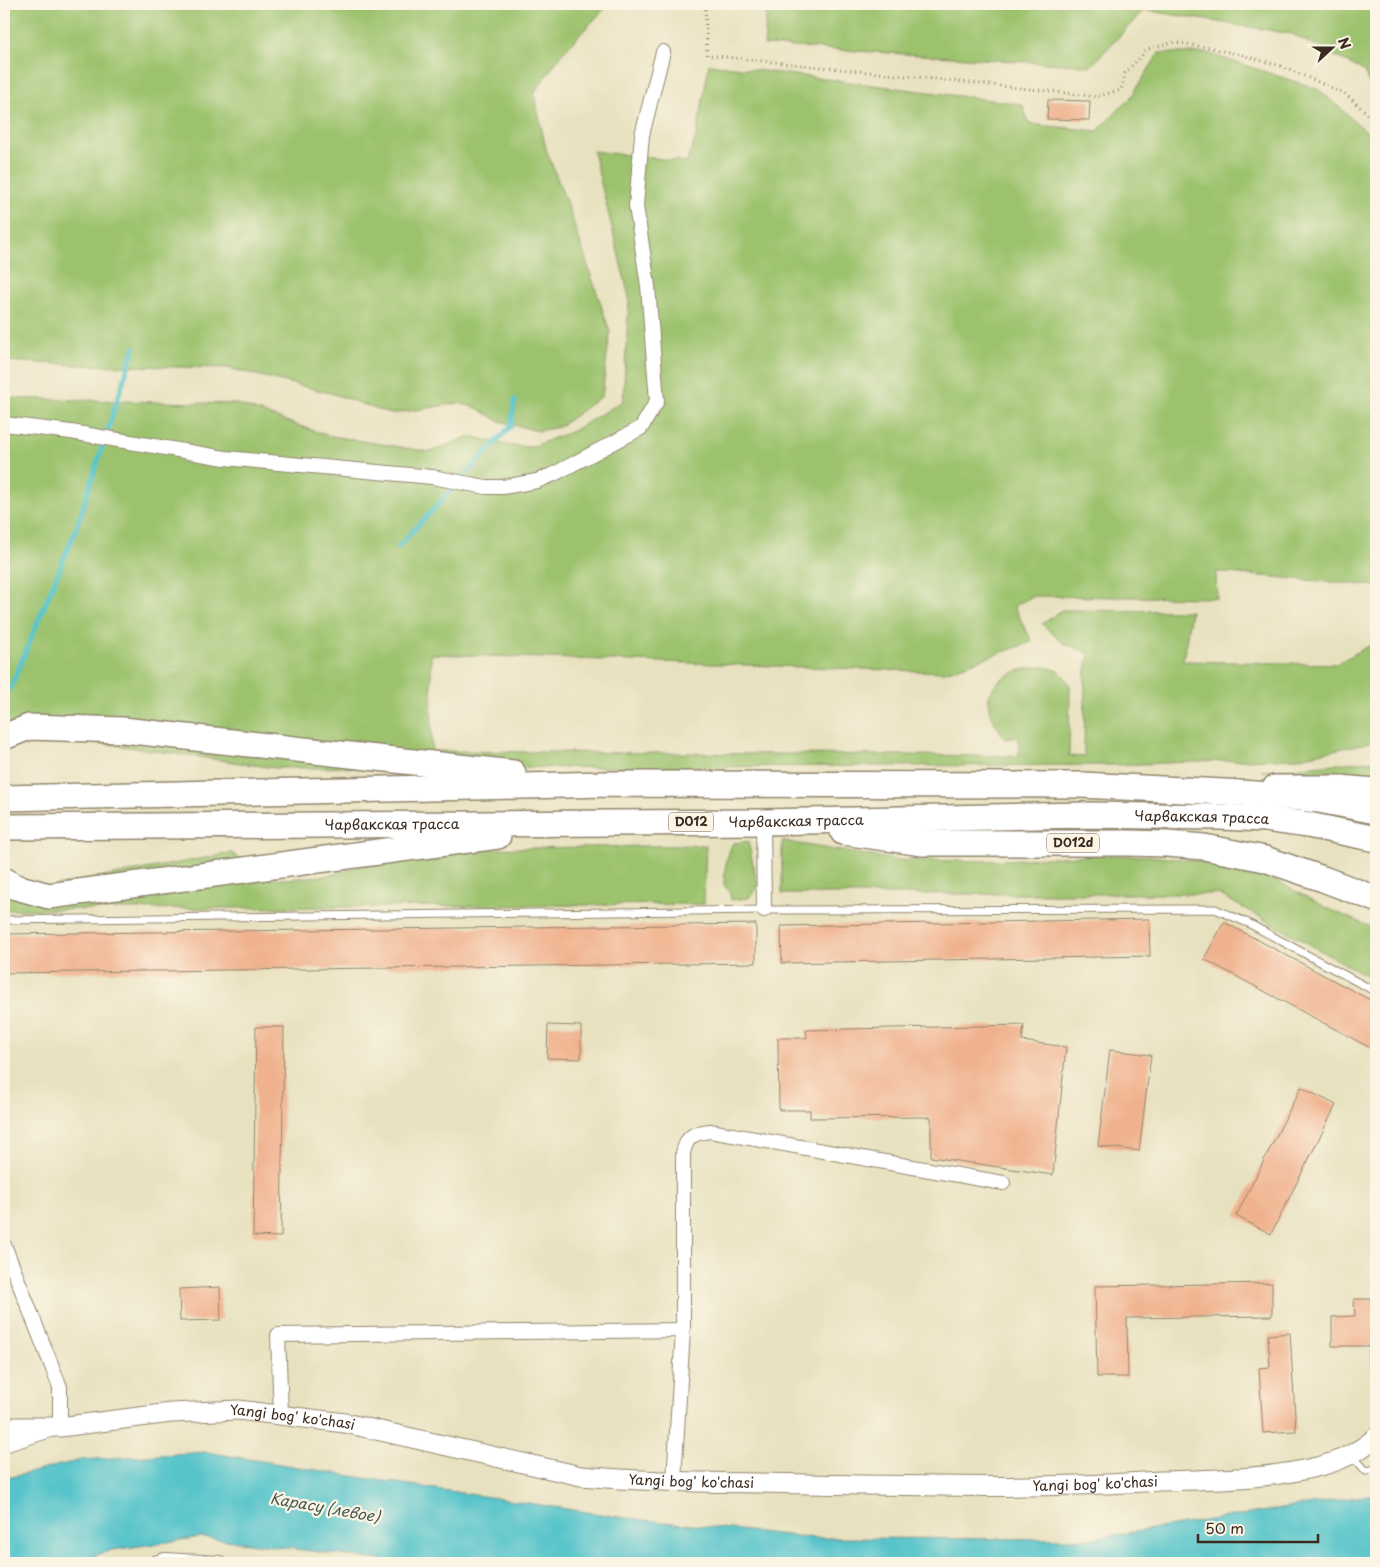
<svg xmlns="http://www.w3.org/2000/svg" width="1380" height="1567" viewBox="0 0 1380 1567" font-family="'Playpen Sans',sans-serif">
  <rect width="100%" height="100%" fill="#fcf5e5"/>
  <filter id="ink" filterUnits="userSpaceOnUse"><feTurbulence type="fractalNoise" baseFrequency=".02" numOctaves="2"/><feDisplacementMap in="SourceGraphic" scale="10" xChannelSelector="R" yChannelSelector="G"/><feConvolveMatrix kernelMatrix="1 2 1 2 8 2 1 2 1" color-interpolation-filters="sRGB"/></filter>
  <filter id="wash" filterUnits="userSpaceOnUse"><feTurbulence type="fractalNoise" baseFrequency=".0096" numOctaves="4" result="noise"/><feDisplacementMap in="SourceGraphic" scale="20" xChannelSelector="R" yChannelSelector="G"/><feGaussianBlur stdDeviation="1.12" result="paint"/><feColorMatrix in="noise" values="0 0 0 0 0 0 0 0 0 0 0 0 0 0 0 0 0 1.4 0 .05"/><feComposite in="paint" operator="in"/></filter>
  <g filter="url(#wash)">
    <rect width="100%" height="100%" fill="#e8e1bf"/>
    <g fill="#9cc26d" stroke="#6c7646">
      <path d="M4,4H609L565,50L534,93L546,149L570,212L610,332L602,396L559,427L538,431L499,421L477,408L459,403L391,414L334,394L228,368L75,365L4,361Z"/>
      <path d="M767,4H1376V100L1364,71L1292,34L1144,10L1091,66L764,45Z"/>
      <path d="M1159,53H1207L1318,89L1366,131L1376,221V586L1216,572L1217,598L1033,596L1014,606L1032,642L945,672L431,654L432,767L275,768L4,729V398L237,404L326,435L430,452L470,436L506,445L531,447L573,431L623,401L629,297L593,151L687,162L697,134L709,64L1022,104L1029,124L1097,131L1131,97Z"/>
      <path d="M1062,610L1191,611L1183,661L1336,664L1376,642V741L1296,758L1114,765L436,768V751L1019,756L1018,737L1005,739C998,727 986,713 989,697C993,673 1039,660 1058,671C1063,674 1067,680 1070,686L1069,756L1084,757L1085,676L1089,653L1063,643L1042,624Z"/>
      <path d="M1376,760V772L1261,771Z"/>
      <path d="M748,841L758,887L749,898L731,900L730,892L724,885C724,870 726,857 733,843Z"/>
      <path d="M782,841L896,860L987,861L1096,855L1150,856L1227,864L1246,869L1267,876L1329,909L1376,929V981L1218,894H782Z"/>
      <path d="M706,845L704,904L4,910V893L11,894L232,853L246,864L272,878L288,879L331,875L413,850Z"/>
      <path d="M1372,1350H1376V1402L1373,1404Z"/>
    </g>
    <path fill="#56c4ca" stroke="#487774" d="M207,1452L364,1478L626,1518L814,1538L1089,1539L1376,1494V1563H405L202,1537L112,1550L72,1563H4V1479L81,1460Z"/>
    <g fill="none" stroke-linecap="round" stroke-linejoin="round">
      <g stroke="#56c4ca" stroke-width="5">
        <path d="M398,547L511,426L515,400"/>
        <path d="M4,692L11,687L76,529L134,348"/>
      </g>
    </g>
    <g id="blocks">
      <g fill="#f0b28e">
        <path d="M1048,100L1090,101L1089,120L1047,119Z"/>
        <path d="M1149,919L1150,956L782,963L781,926Z"/>
        <path d="M1224,922L1376,1003V1051L1204,959Z"/>
        <path d="M756,924V963L4,973V934Z"/>
        <path d="M548,1025L581,1026V1059L547,1058Z"/>
        <path d="M1024,1025L1022,1041L1066,1047L1053,1175L931,1157V1117L810,1118V1110H779L778,1038H807L806,1030Z"/>
        <path d="M256,1027H284L281,1237L253,1236Z"/>
        <path d="M1110,1050L1151,1055L1139,1151L1098,1146Z"/>
        <path d="M1301,1087L1336,1105L1271,1234L1236,1216Z"/>
        <path d="M1272,1283V1316L1127,1318L1128,1377H1097L1095,1286Z"/>
        <path d="M220,1287L221,1320L180,1321L179,1289Z"/>
        <path d="M1354,1299H1376V1346H1332V1317L1355,1316Z"/>
        <path d="M1290,1333L1296,1431L1263,1433L1259,1368L1270,1367L1268,1335Z"/>
      </g>
    </g>
  </g>
  <g filter="url(#ink)">
    <use href="#blocks" fill-opacity="0" stroke="#92866e" stroke-width="1"/>
    <g fill="none" stroke-linecap="round" stroke-linejoin="round">
      <g stroke="#92866e" stroke-width="9">
        <g id="lane">
          <path d="M4,920L764,910L1215,909L1248,923L1376,992"/>
          <path d="M1352,1455L1366,1471L1376,1469"/>
        </g>
      </g>
      <g stroke="#92866e" stroke-width="16">
        <g id="street">
          <path d="M4,424L71,432L225,458L432,477L486,487H503L537,481L554,474L641,428L657,401L648,286L636,206L642,135L663,52"/>
          <path d="M763,822L764,910"/>
          <path d="M4,1245L60,1387V1427L4,1445"/>
          <path d="M281,1415L278,1335L683,1330"/>
          <path d="M674,1481L683,1330V1153C687,1136 693,1133 710,1131L1003,1183"/>
          <path d="M155,1563L165,1560L219,1563"/>
        </g>
      </g>
      <g stroke="#92866e" stroke-width="21">
        <g id="secondary">
          <path id="s1" d="M4,1427H60L171,1413L238,1410L345,1423L581,1476C656,1483 732,1482 807,1484C919,1486 1031,1489 1143,1482C1198,1479 1257,1481 1312,1468C1336,1463 1357,1454 1376,1437"/>
        </g>
      </g>
      <g stroke="#92866e" stroke-width="24">
        <path id="primary" d="M1274,786H1339L1376,789"/>
      </g>
      <g stroke="#92866e" stroke-width="28">
        <g id="highway">
          <path d="M4,737L29,727L123,730L513,773"/>
          <path d="M4,798L607,784L1081,785L1224,792L1271,795L1319,800L1376,811"/>
          <path id="s2" d="M4,827L763,822L1084,815L1220,817L1265,819L1308,825L1376,839"/>
          <path d="M843,832L923,843H1129L1167,844L1204,847L1265,859L1323,879L1376,899"/>
          <path d="M4,880L16,887L49,896L498,836"/>
        </g>
      </g>
      <path stroke="#92866e" stroke-width="3" stroke-dasharray="1 4" stroke-linecap="butt" d="M705,4L707,55L1058,92L1096,97L1121,90L1125,73L1148,49L1175,42L1210,48L1242,55L1281,66L1344,93L1367,113L1376,133"/>
      <use href="#lane" stroke="#fff" stroke-width="7"/>
      <use href="#street" stroke="#fff" stroke-width="14"/>
      <use href="#secondary" stroke="#fff" stroke-width="19"/>
      <use href="#primary" stroke="#fff" stroke-width="21"/>
      <use href="#highway" stroke="#fff" stroke-width="25"/>
    </g>
  </g>
  <g text-anchor="middle" stroke-width="4.5" stroke-linejoin="round" paint-order="stroke">
    <g fill="#fcf5e5" stroke="#75675a" stroke-width="1">
      <rect x="668.5" y="812.5" width="45" height="19" rx="4"/>
      <rect x="1047" y="833.5" width="52" height="19" rx="4"/>
    </g>
    <g font-size="12" font-weight="bold" fill="#3b2a1e">
      <text x="691" y="826">D012</text>
      <text x="1073" y="847">D012d</text>
    </g>
    <g font-size="14" fill="#3b2a1e" stroke="#fcf5e5">
      <text dy="5" stroke="none"><textPath href="#s2" startOffset="1198">Чарвакская трасса</textPath></text>
      <text dy="5" stroke="none"><textPath href="#s2" startOffset="792">Чарвакская трасса</textPath></text>
      <text dy="5" stroke="none"><textPath href="#s2" startOffset="388">Чарвакская трасса</textPath></text>
      <text dy="5" stroke="none"><textPath href="#s1" startOffset="290">Yangi bog' ko'chasi</textPath></text>
      <text dy="5" stroke="none"><textPath href="#s1" startOffset="695">Yangi bog' ko'chasi</textPath></text>
      <text dy="5" stroke="none"><textPath href="#s1" startOffset="1099">Yangi bog' ko'chasi</textPath></text>
    </g>
    <g font-size="15" font-style="italic" fill="#435852" stroke="#fcf5e5">
      <text transform="translate(325 1508) rotate(10)" y="5">Карасу (левое)</text>
    </g>
  </g>
  <rect width="1380" height="1567" fill="none" stroke="#fcf5e5" stroke-width="20"/>
  <g transform="translate(1332 48) rotate(69)" stroke="#fcf5e5" stroke-width="4" paint-order="stroke">
  <path d="M0-4L9 19L0 12L-9 19Z" fill="#3b2a1e"/>
  <text y="-8" font-size="14" font-weight="bold" text-anchor="middle" fill="#3b2a1e">N</text>
  </g>
  <path d="M1198 1534v8h120v-8" fill="none" stroke="#3b2a1e" stroke-width="2.5"/>
  <text x="1205" y="1534" font-size="15" fill="#3b2a1e" stroke="#fcf5e5" stroke-width="4" paint-order="stroke">50 m</text>
</svg>
